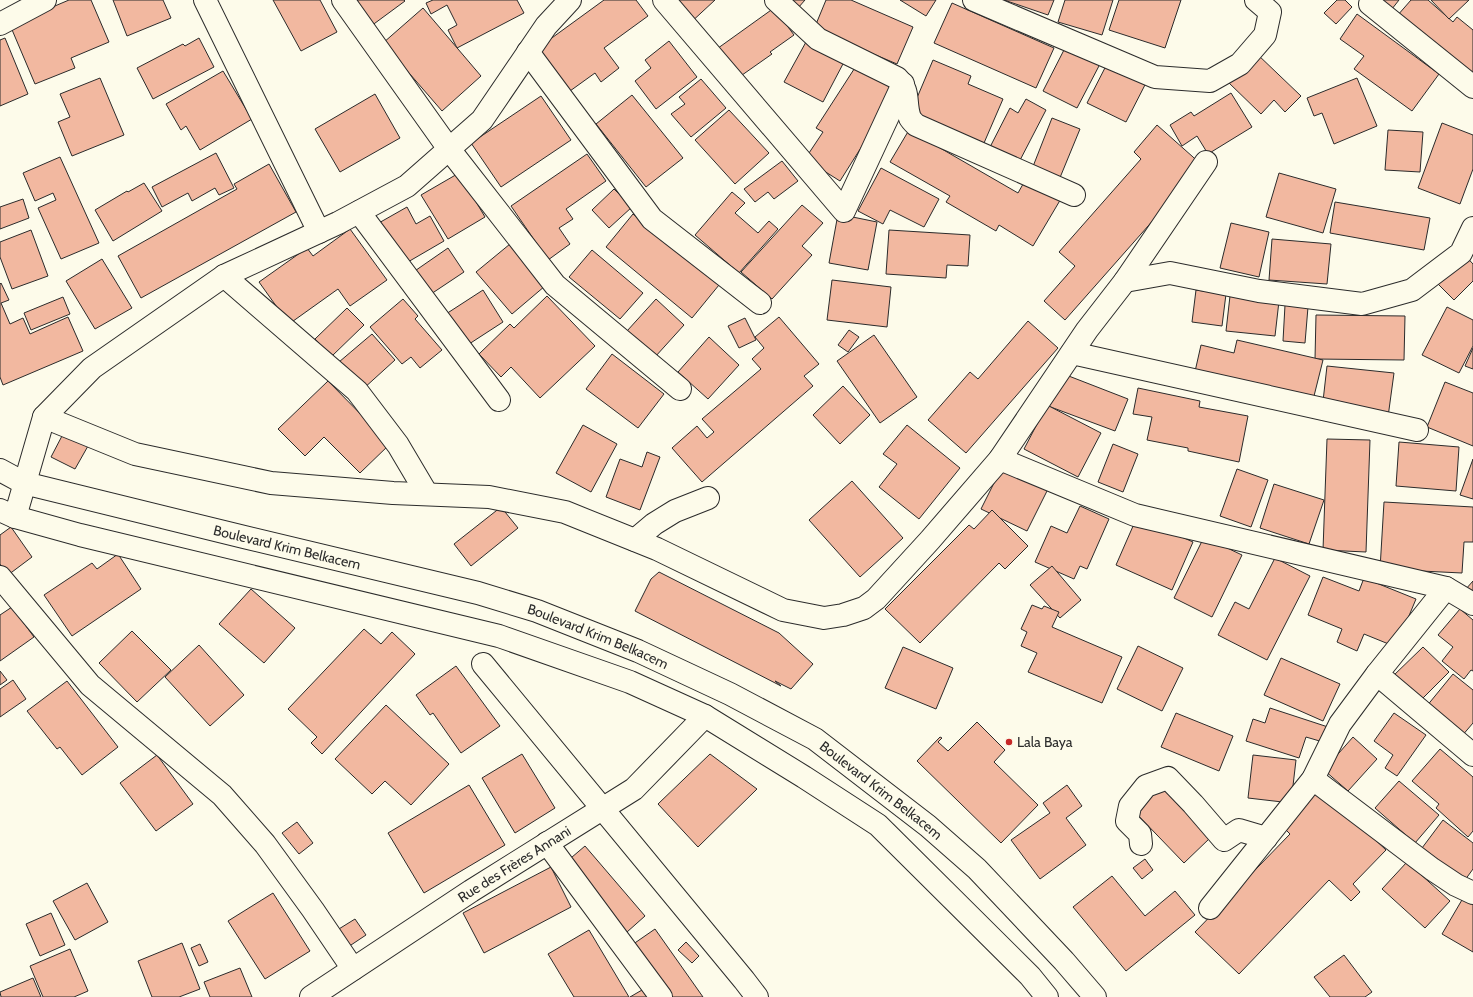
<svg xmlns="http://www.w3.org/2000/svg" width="1473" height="997" viewBox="0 0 1473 997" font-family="Cabin,sans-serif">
  <rect width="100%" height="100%" fill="#fdfbea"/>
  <g fill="#f2b8a0" stroke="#2b2b2b">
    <path d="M69,0H91L109,42L71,58L75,68L35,84L10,25Z"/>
    <path d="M113,0H163L171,18L127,36Z"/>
    <path d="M273,0H320L337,32L301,51Z"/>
    <path d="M347,0H404L405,1L367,29Z"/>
    <path d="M433,0H517L524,13L457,48L448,30L457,25L447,5L431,14L426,3Z"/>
    <path d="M604,0H636L648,16L604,48L619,68L601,82L595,73L570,91L538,48Z"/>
    <path d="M665,0H715L688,25Z"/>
    <path d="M788,0H805L798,8Z"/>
    <path d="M826,0H851L913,27L897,64L814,29Z"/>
    <path d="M900,0H936L926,16Z"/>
    <path d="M1004,0H1054L1048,15Z"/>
    <path d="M1065,0H1113L1102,35L1058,22Z"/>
    <path d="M1119,0H1181L1165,48L1109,30Z"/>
    <path d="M1337,0H1345L1352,7L1336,24L1324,13Z"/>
    <path d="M1370,0H1399L1388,14Z"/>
    <path d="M1411,0H1428L1453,22L1457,17L1473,30V82L1397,16Z"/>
    <path d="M1431,0H1469L1449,19Z"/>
    <path d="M952,3L1054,48L1036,88L934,43Z"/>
    <path d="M423,8L481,76L442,111L383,43Z"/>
    <path d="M774,8L794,35L770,52L772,54L735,80L714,51Z"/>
    <path d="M1357,14L1439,74L1412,111L1354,69L1364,56L1340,39Z"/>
    <path d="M5,38L28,94L0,106V40Z"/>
    <path d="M199,38L214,67L153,99L137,68L183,44L185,46Z"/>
    <path d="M669,41L697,77L656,109L635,81L651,68L645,60Z"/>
    <path d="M806,42L844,62L823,102L784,82Z"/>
    <path d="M1066,46L1100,64L1077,108L1043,91Z"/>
    <path d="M1256,53L1301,96L1285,112L1274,100L1261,114L1228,82Z"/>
    <path d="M933,60L971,76L968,84L1003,99L984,143L911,112Z"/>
    <path d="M1109,60L1148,79L1126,122L1087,103Z"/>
    <path d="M858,63L898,89L840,181L805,159L823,132L816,128Z"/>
    <path d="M223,71L252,119L200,150L186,126L181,130L166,104Z"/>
    <path d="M100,78L124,135L72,156L58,122L70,117L60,94Z"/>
    <path d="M1357,78L1377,126L1334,144L1322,113L1314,116L1307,98Z"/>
    <path d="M701,79L726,108L691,137L671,114L685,104L679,97Z"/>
    <path d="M1231,93L1252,127L1208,154L1197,136L1182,146L1170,125L1191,112L1194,116Z"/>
    <path d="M375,94L400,138L340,172L315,129Z"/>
    <path d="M632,95L683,158L646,187L596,124Z"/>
    <path d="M541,96L571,140L501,187L471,143Z"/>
    <path d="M1026,99L1046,110L1017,166L988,151L1010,108L1018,113Z"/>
    <path d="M729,110L769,153L735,184L695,140Z"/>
    <path d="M1052,118L1080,129L1059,180L1032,169Z"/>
    <path d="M1442,123L1473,135V169L1460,204L1418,188Z"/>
    <path d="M1157,125L1202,165L1065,320L1044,301L1075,266L1059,252L1141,159L1134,152Z"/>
    <path d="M909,130L1018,193L1027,177L1062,197L1033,246L999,225L996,231L946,202L950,196L890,162Z"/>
    <path d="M1388,130L1423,132L1420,172L1385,170Z"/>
    <path d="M216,153L234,188L219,195L215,188L192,201L188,193L162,207L152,187Z"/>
    <path d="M587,154L606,181L566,209L573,219L559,228L570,244L548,260L511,206Z"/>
    <path d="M60,157L99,243L61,259L38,208L56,200L53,193L35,201L23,173Z"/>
    <path d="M782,161L798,181L774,199L768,192L755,202L744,189Z"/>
    <path d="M269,164L296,212L141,298L118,256L237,189L234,184Z"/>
    <path d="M881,168L939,199L924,227L890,210L883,224L858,211Z"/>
    <path d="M459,173L485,217L448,239L421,195Z"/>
    <path d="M1279,173L1336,189L1323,233L1266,217Z"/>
    <path d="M144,183L162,211L113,241L95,210L127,191L128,192Z"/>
    <path d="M614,189L632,207L609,228L592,210Z"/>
    <path d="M732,192L745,203L735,213L758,233L769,221L778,229L739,273L695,235Z"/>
    <path d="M23,199L29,218L0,229V207Z"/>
    <path d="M1335,202L1430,218L1424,250L1330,233Z"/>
    <path d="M802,205L823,223L802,246L812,255L772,299L741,272Z"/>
    <path d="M407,207L416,224L430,216L444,241L401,266L377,224Z"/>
    <path d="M633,214L719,285L692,318L606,247Z"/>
    <path d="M838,214L877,222L868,270L829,263Z"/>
    <path d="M1231,223L1269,232L1259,277L1220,268Z"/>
    <path d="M350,229L387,280L350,306L338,289L289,324L259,282L307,248L313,256Z"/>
    <path d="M31,230L48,276L12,289L0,257V242Z"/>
    <path d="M889,230L970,235L968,266L947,265L946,278L886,274Z"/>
    <path d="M1272,239L1331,244L1327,284L1269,280Z"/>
    <path d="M510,244L545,286L512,314L476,272Z"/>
    <path d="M448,248L464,272L425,298L409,275Z"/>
    <path d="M592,250L643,293L620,319L569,277Z"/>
    <path d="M1460,250L1473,264V281L1454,300L1432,278Z"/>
    <path d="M102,259L132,308L95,329L66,281Z"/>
    <path d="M832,280L891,287L887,327L827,320Z"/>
    <path d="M1,283L9,300L1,303L10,324L23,318L30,334L68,317L83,351L3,385L0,377V284Z"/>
    <path d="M483,290L503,322L466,346L446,314Z"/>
    <path d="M1196,290L1226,294L1222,326L1192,322Z"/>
    <path d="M547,296L595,346L540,398L511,367L501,377L479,354L510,324L514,328Z"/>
    <path d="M1230,296L1279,301L1275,336L1226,331Z"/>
    <path d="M63,297L70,314L31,330L24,313Z"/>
    <path d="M403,299L418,316L415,319L442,350L420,368L411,357L402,364L370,327Z"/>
    <path d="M656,299L684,325L655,357L627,331Z"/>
    <path d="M1285,305L1308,307L1305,343L1283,341Z"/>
    <path d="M1447,307L1473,320V346L1459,373L1422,355Z"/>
    <path d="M347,308L364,325L332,356L315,339Z"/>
    <path d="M1316,315L1405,316L1404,360L1315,359Z"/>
    <path d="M779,317L819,364L804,376L813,386L702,482L672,448L697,426L707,438L714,432L702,419L761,369L752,359L764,348L755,337Z"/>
    <path d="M745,318L756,340L739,348L728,326Z"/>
    <path d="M1028,321L1058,348L966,453L928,420L970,372L978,379Z"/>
    <path d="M849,330L859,337L848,352L838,345Z"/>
    <path d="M372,334L395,360L363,389L339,362Z"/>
    <path d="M874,335L917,397L880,423L837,361Z"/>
    <path d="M709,337L739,365L708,399L678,372Z"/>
    <path d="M1237,340L1323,360L1312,404L1194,376L1201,345L1234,353Z"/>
    <path d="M1473,348V369L1465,366Z"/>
    <path d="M612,354L664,394L638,428L586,389Z"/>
    <path d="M1327,366L1394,373L1388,417L1322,410Z"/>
    <path d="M1061,373L1128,399L1115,431L1048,406Z"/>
    <path d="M328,381L390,444L360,473L324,437L305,456L278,429Z"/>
    <path d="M1445,382L1473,393V446L1427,427Z"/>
    <path d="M843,386L870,415L840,444L813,415Z"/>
    <path d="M1138,388L1200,401L1199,407L1248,416L1239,462L1188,451V448L1147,440L1152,417L1133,414Z"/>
    <path d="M1047,405L1101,433L1078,477L1024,449Z"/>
    <path d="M583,425L617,444L591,492L556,473Z"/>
    <path d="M907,425L960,468L919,519L879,487L897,464L883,454Z"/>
    <path d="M63,434L88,446L75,469L51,457Z"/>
    <path d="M1327,439L1370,440L1366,552L1323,550Z"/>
    <path d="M1399,442L1459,447L1456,491L1396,486Z"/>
    <path d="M1113,444L1138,454L1123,492L1098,482Z"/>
    <path d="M647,452L660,457L640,510L606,497L620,459L642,467Z"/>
    <path d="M1473,459V499L1460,495Z"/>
    <path d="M1002,467L1048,489L1027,531L981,509Z"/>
    <path d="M1237,469L1268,480L1251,527L1220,516Z"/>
    <path d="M852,481L903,538L860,577L809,520Z"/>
    <path d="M1274,484L1324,500L1309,544L1260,528Z"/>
    <path d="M1384,502L1473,507V542H1464L1462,573L1380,569Z"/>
    <path d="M1080,506L1109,519L1087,569L1080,566L1074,579L1035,562L1051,526L1067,533Z"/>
    <path d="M501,507L518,528L471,566L454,544Z"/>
    <path d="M992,510L1028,546L1005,569L999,563L920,643L885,609L969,525L974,529Z"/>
    <path d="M1137,517L1193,542L1172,590L1116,565Z"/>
    <path d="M11,527L32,557L8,575L0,564V535Z"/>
    <path d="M1204,537L1242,555L1212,617L1174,598Z"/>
    <path d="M118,554L141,589L72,636L44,595L92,563L97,569Z"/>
    <path d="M1275,558L1310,576L1267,660L1218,635L1235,602L1249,609Z"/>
    <path d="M1052,566L1081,600L1060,618L1030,585Z"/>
    <path d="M659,572L779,633L813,664L791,689L775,681L781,686L635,611L651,579Z"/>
    <path d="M1323,577L1359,591L1364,578L1416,599L1396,647L1364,634L1357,651L1337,642L1342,629L1308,615Z"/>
    <path d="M1473,581V598L1465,590Z"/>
    <path d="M251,589L295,628L264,663L219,624Z"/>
    <path d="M1032,605L1042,609L1044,606L1059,612L1052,627L1122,657L1102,703L1028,672L1037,653L1021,646L1027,632L1021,629Z"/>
    <path d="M12,607L34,637L0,661V615Z"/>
    <path d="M1460,609L1473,620V671L1471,670L1464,679L1442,661L1453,647L1438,635Z"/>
    <path d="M364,629L381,644L392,632L415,654L322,754L311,743L317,737L288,709Z"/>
    <path d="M132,631L171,670L137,702L99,663Z"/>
    <path d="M199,645L244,695L210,726L165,677Z"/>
    <path d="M1138,646L1183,668L1162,711L1117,689Z"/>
    <path d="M903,647L953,668L936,709L885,688Z"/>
    <path d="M1423,647L1449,672L1418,703L1392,677Z"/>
    <path d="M1281,658L1340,684L1323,721L1264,695Z"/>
    <path d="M456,666L500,726L461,753L433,713L430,715L416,695Z"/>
    <path d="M0,671L7,680L0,685Z"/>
    <path d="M1453,674L1473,690V723L1461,737L1426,707Z"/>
    <path d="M13,680L26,699L0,717V689Z"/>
    <path d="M67,681L118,747L82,775L60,747L57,749L27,711Z"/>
    <path d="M386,705L449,764L411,805L385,781L372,794L335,759Z"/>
    <path d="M1270,708L1328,727L1323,742L1306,737L1299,758L1246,741L1253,719L1265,723Z"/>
    <path d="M1176,713L1233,736L1219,771L1161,747Z"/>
    <path d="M1394,713L1426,735L1397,776L1385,768L1393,755L1374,741Z"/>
    <path d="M977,722L1005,750L994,762L1038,805L1001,843L917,761L940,737L942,738L938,742L948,751Z"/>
    <path d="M1353,737L1377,759L1348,791L1324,770Z"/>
    <path d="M1440,749L1473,777V831L1468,837L1436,808L1439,804L1412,781Z"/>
    <path d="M522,754L555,808L515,833L482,778Z"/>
    <path d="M710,754L757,789L698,847L658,804Z"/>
    <path d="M157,755L193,804L156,831L120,783Z"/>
    <path d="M1253,755L1296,760L1291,803L1248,798Z"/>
    <path d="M1399,781L1439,815L1415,843L1375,808Z"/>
    <path d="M1157,782L1210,838L1184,863L1130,807Z"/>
    <path d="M469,785L505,845L424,893L388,833Z"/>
    <path d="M1067,785L1082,806L1066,818L1086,845L1040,879L1011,840L1050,813L1043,803Z"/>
    <path d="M1318,786L1386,850L1353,884L1360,892L1351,901L1329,880L1239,974L1195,932L1290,834L1281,825Z"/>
    <path d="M1443,820L1473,843V869L1465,880L1422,848Z"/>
    <path d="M297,822L313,843L299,854L282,833Z"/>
    <path d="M585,846L645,916L618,940L558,869Z"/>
    <path d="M1145,859L1153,870L1142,879L1133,868Z"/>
    <path d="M1407,862L1450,901L1425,928L1382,889Z"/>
    <path d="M551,867L571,907L484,953L463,913Z"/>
    <path d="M1112,876L1145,916L1175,891L1195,915L1126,971L1073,907Z"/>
    <path d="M87,883L108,922L75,940L53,901Z"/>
    <path d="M273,893L310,951L265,979L228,921Z"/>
    <path d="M1466,893L1473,897V952L1442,934Z"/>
    <path d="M51,913L65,945L40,956L26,924Z"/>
    <path d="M355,919L366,935L345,949L334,932Z"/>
    <path d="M655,929L703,997H664L629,947Z"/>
    <path d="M589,930L629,997H574L548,954Z"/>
    <path d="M686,942L699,956L692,963L678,950Z"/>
    <path d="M182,943L200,989L179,997H152L138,961Z"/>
    <path d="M200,944L208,962L199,966L191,948Z"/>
    <path d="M70,949L88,991L74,997H43L30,966Z"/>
    <path d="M1344,955L1372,992L1365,997H1330L1314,977Z"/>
    <path d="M240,968L252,997H210L204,982Z"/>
    <path d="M33,978L41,997H1L0,992Z"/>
    <path d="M642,990L647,997H630Z"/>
  </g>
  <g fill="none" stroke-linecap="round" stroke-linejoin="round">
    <g stroke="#2b2b2b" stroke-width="24">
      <g id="minor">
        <path d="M205,0L319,232"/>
        <path d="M343,0L449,149L555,285L680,389"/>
        <path d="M664,0L844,211L903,84"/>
        <path d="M776,0L818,39L897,78C911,92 904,103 910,118C911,120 914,123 916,125L1074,195"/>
        <path d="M974,0L1155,77L1210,81L1240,64L1265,35L1270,12L1256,0"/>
        <path d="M1370,4L1473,87"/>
        <path d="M0,24L45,0"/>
        <path d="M528,52L652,219L760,303"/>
        <path d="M359,212L499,400"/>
        <path d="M224,276L357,391L398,445L427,494"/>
        <path d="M1125,281L1206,162"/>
        <path d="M1072,353L1417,430"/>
        <path d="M44,417L135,454L271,483L393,493L489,497L565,512L657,549L783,610L824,618L843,615L864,608L876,599L930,540L1000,459L1087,330L1125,281L1170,273L1259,291L1362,304L1412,290L1461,253L1473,228"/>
        <path d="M1000,459L1135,515L1446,588L1473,604"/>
        <path d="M15,517L44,417L92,368L224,276L338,223L407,186L482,120L546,26L570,0"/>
        <path d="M635,540L654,524L675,511L708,498"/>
        <path d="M0,577L90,685L222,795L265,844L313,910L353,969"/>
        <path d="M1446,588L1377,674L1473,755"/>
        <path d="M483,664L744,980L757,997"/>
        <path d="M1313,779L1432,869L1456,885L1473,893"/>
        <path d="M547,843L661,997"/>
        <path d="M1141,844L1140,834L1127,821L1130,806L1146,786L1168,778L1193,804L1224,840L1239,830L1266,838"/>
        <path d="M1210,908L1313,779L1340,724L1377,674"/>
        <path id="s1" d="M311,997L471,891L634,789L705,716"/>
      </g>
    </g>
    <g stroke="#2b2b2b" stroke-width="24">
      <g id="major">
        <path id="s2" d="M0,470L24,483L244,537L478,593L537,611L638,651L730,694L815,739L928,826L977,869L1064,961L1095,997"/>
        <path d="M0,510L15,517L80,535L499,636L630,682L705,716L804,777L878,825L1030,976L1047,997"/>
      </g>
    </g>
    <use href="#minor" stroke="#fdfbea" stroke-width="22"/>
    <use href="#major" stroke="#fdfbea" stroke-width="22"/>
  </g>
  <circle fill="#c62828" stroke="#fdfbea" stroke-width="1.5" cx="1009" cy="742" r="4"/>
  <g text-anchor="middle" stroke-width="3" stroke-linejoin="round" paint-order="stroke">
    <g font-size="14" fill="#2b2b2b" stroke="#fdfbea">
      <text dy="5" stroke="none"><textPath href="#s2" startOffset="298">Boulevard Krim Belkacem</textPath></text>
      <text dy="5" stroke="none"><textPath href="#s2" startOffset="622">Boulevard Krim Belkacem</textPath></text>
      <text dy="5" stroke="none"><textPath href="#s2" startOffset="946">Boulevard Krim Belkacem</textPath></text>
      <text dy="5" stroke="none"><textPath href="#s1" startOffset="243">Rue des Frères Annani</textPath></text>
    </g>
    <g font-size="14" fill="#2b2b2b" stroke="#fdfbea" text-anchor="start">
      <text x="1017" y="747">Lala Baya</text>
    </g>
  </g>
</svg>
